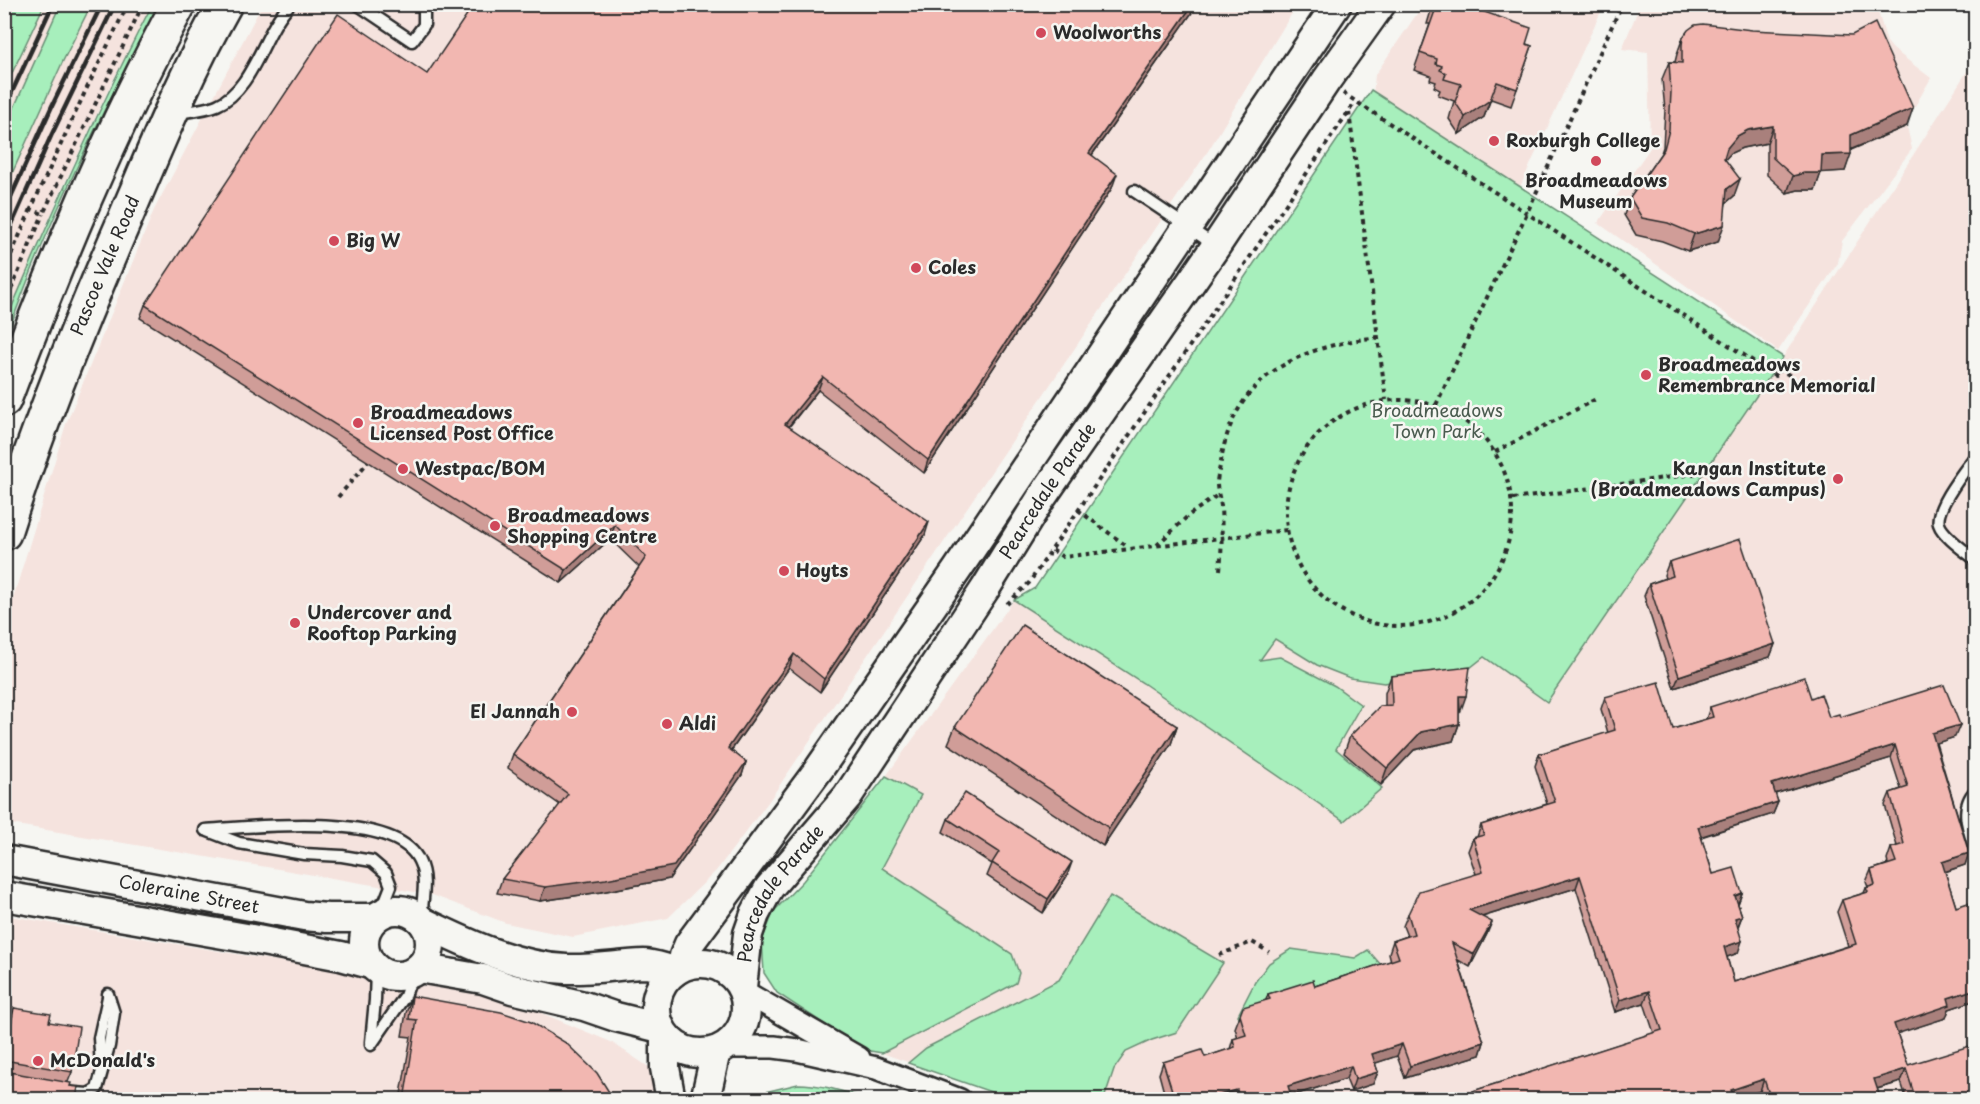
<svg xmlns="http://www.w3.org/2000/svg" width="1980" height="1104" viewBox="0 0 1980 1104" font-family="'Playpen Sans',sans-serif">
  <rect width="100%" height="100%" fill="#f6f6f2"/>
  <filter id="ink" filterUnits="userSpaceOnUse"><feTurbulence type="fractalNoise" baseFrequency=".0167" numOctaves="2"/><feDisplacementMap in="SourceGraphic" scale="12" xChannelSelector="R" yChannelSelector="G"/><feConvolveMatrix kernelMatrix="1 2 1 2 8 2 1 2 1" color-interpolation-filters="sRGB"/></filter>
  <g filter="url(#ink)">
    <g fill="#f5e3de">
      <path d="M44,5H60L5,128L4,88Z"/>
      <path d="M91,5H152L111,84L61,191L5,323V189L63,61Z"/>
      <path d="M262,5H1297L1208,151L769,801L716,871L668,918L573,937L506,923L432,895L5,823L4,628L66,424L154,210Z"/>
      <path d="M1423,5H1604L1520,187L1373,95L1375,75Z"/>
      <path d="M1640,5H1876L1887,42L1893,49L1931,78L1906,122L1912,149L1842,241L1838,263L1778,351L1598,223L1650,148L1648,52L1622,49Z"/>
      <path d="M1975,59V1099H1011L882,1053L812,878L1014,600L1212,727L1275,638L1317,665L1350,678L1466,671L1484,657L1547,702L1783,357Z"/>
      <path d="M4,915L510,1000L611,1042L676,1085V1099H5Z"/>
    </g>
    <g fill="#a7efbc" stroke="#698d74" stroke-width="1.5">
      <path d="M5,4L44,5L5,88L4,5Z"/>
      <path d="M60,5H91L63,61L5,189V128Z"/>
      <path d="M152,5H159C101,113 46,225 5,341V323C51,215 98,109 152,5Z"/>
      <path d="M1371,90L1783,357L1547,702L1484,657L1466,671L1384,683L1350,678L1317,665L1275,639L1260,660L1280,657L1335,686L1361,705L1336,749L1382,788L1344,821L1143,683L1014,600L1035,588Z"/>
      <path d="M886,776L921,795L882,868L1012,954L1019,973L1016,983L882,1053L864,1050L777,993L764,973L762,940L774,911L803,881Z"/>
      <path d="M1110,896L1223,963L1177,1032L1152,1040L1126,1052L1114,1069L1104,1099H1011L908,1063L926,1048L1059,980Z"/>
      <path d="M1291,949L1355,958L1368,950L1388,973L1239,1019L1238,1015L1255,982L1269,963Z"/>
      <path d="M798,1084C822,1084 844,1092 867,1099H751L765,1092Z"/>
    </g>
    <g fill="none" stroke-linecap="round" stroke-linejoin="round">
      <g stroke="#2b2b2b" stroke-width="15">
        <g id="lane">
          <path d="M357,4L412,41L424,25V4"/>
          <path d="M176,113C189,111 205,110 217,105C254,89 263,32 290,4"/>
          <path d="M1134,191L1216,246"/>
          <path d="M1976,455C1966,469 1934,508 1939,524C1943,536 1965,551 1976,560"/>
          <path d="M1976,790C1958,808 1969,831 1976,852"/>
          <path d="M205,830C252,827 396,810 419,861C428,879 422,900 421,920"/>
          <path d="M208,831L239,843L304,854L342,856L372,861L386,873L391,886L380,914"/>
          <path d="M371,1042L375,1000L376,969"/>
          <path d="M371,1045L405,996L413,973"/>
          <path d="M101,1065L99,1038L108,997"/>
          <path d="M64,1092L88,1094L97,1089L109,1046L114,1013L108,994"/>
        </g>
      </g>
      <g stroke="#2b2b2b" stroke-width="26">
        <g id="street">
          <path d="M743,991L859,1058"/>
          <path d="M724,1047H774L797,1050L876,1068L960,1100"/>
        </g>
      </g>
      <g stroke="#2b2b2b" stroke-width="33">
        <g id="secondary">
          <path id="s1" d="M4,860L304,916L327,918H375"/>
          <path d="M4,896L252,939L341,956L370,964"/>
          <circle cx="397" cy="943" r="33"/>
          <path d="M423,922C468,944 515,966 566,969C593,970 618,965 644,964C654,964 665,969 675,971"/>
          <circle cx="701" cy="1008" r="45"/>
          <path d="M683,966L684,956L689,944L819,769L957,570L1337,4"/>
          <path d="M419,968L483,979L512,989L584,1006L616,1017L660,1028"/>
          <path id="s2" d="M742,987L748,934L755,914L769,888L847,797L985,589L1040,500L1216,246L1326,81L1381,4"/>
          <path d="M665,1036V1068L671,1100"/>
          <path d="M705,1100L716,1051"/>
        </g>
      </g>
      <g stroke="#2b2b2b" stroke-width="38">
        <g id="primary">
          <path d="M4,400C55,265 110,131 179,4"/>
          <path id="s3" d="M4,533C38,426 80,322 125,219C156,146 186,73 225,4"/>
        </g>
      </g>
      <g stroke="#2b2b2b" stroke-width="4" stroke-dasharray="4.5 4.5" stroke-linecap="butt">
        <path d="M128,4L85,92L31,209L43,214L143,4"/>
        <path d="M4,9L6,4"/>
        <path d="M1343,93L1776,376L1780,370L1791,376"/>
        <path d="M1349,112L1386,400"/>
        <path d="M4,271L31,209"/>
        <path d="M4,306L43,214"/>
        <circle cx="1399" cy="513" r="113"/>
        <path d="M1436,405L1527,213L1622,4"/>
        <path d="M1495,452L1598,398"/>
        <path d="M338,497L368,462"/>
        <path d="M1513,499L1707,472L1719,466"/>
        <path d="M1078,510L1128,547"/>
        <path d="M1157,545L1189,515L1219,494"/>
        <path d="M1052,550L1063,557L1287,530"/>
        <path d="M1220,570C1222,549 1222,528 1221,506C1220,499 1217,491 1217,484C1217,476 1220,468 1221,461C1234,375 1300,346 1379,337"/>
        <path d="M1007,604L1029,583L1355,102"/>
        <path d="M1219,955L1252,942L1269,952"/>
        <path d="M758,1092L765,1100"/>
      </g>
      <use href="#lane" stroke="#f6f6f2" stroke-width="10"/>
      <use href="#street" stroke="#f6f6f2" stroke-width="21"/>
      <use href="#secondary" stroke="#f6f6f2" stroke-width="28"/>
      <use href="#primary" stroke="#f6f6f2" stroke-width="33"/>
      <g stroke="#2b2b2b" stroke-width="4.5">
        <path d="M4,109L53,4"/>
        <path d="M4,212L52,106L102,4"/>
        <path d="M4,242L51,136L115,4"/>
      </g>
    </g>
    <g fill="#d09d98" stroke="#2b2b2b" stroke-width="1.5" fill-rule="evenodd">
      <path d="M1198,4L1092,155L1112,188L924,473L818,390L789,427L925,535L820,692L789,668L731,751L746,762L742,775L669,879L601,892L540,901L497,893L502,879L560,805L508,768L513,754L639,567L610,539L561,583L140,318L145,305L427,74Z"/>
      <path d="M1433,4H1471L1470,7L1526,44L1532,46L1511,106L1491,99L1484,117L1459,134L1449,119L1454,101L1438,95L1440,90L1434,87L1436,82L1430,80L1431,76L1414,70L1430,24H1427Z"/>
      <path d="M1683,37L1907,126L1851,150L1845,171L1821,172L1815,190H1798L1787,193L1767,175V143L1742,148L1731,153L1725,159L1734,196L1726,203L1718,242L1688,251L1662,241L1636,235L1624,215L1630,198L1661,153L1663,147L1665,110L1662,79L1669,62H1675L1677,54Z"/>
      <path d="M1669,562L1775,644L1770,657L1674,688L1644,596L1649,584L1665,578L1664,575Z"/>
      <path d="M1391,676L1459,713V724L1453,741L1414,750L1381,785L1344,753L1350,736L1385,706V693Z"/>
      <path d="M1605,697L1673,729L1706,719L1710,707L1811,698L1829,717H1840L1955,737L1936,743L1969,853L1965,865L1945,872L1956,907L1976,925V1000L1949,1009L1946,1018L1897,1033L1908,1065L1976,1100H1907L1901,1082L1877,1089L1881,1100H1762L1760,1091L1734,1100H1470L1473,1091L1654,1033L1644,1003L1615,1012L1576,888L1482,917L1487,934L1470,967L1458,960L1484,1042L1480,1055L1405,1078L1397,1056L1375,1063L1378,1072L1373,1084L1351,1091L1346,1079L1291,1096L1292,1100H1166L1159,1074L1163,1062L1205,1057L1230,1049L1233,1039L1238,1038L1235,1028L1240,1015L1266,1000L1268,994L1315,986L1391,961L1389,953L1393,941L1407,936L1403,926L1408,914L1476,874L1468,851L1473,838L1477,837L1481,825L1547,804L1535,766L1539,754L1608,733L1601,709ZM1891,758L1901,789L1890,793L1885,805L1897,846L1891,848L1887,860L1888,864L1871,870L1866,882L1868,887L1866,888L1864,893L1842,900L1837,912L1848,946L1734,982L1727,957L1738,953V927L1742,916L1738,904L1742,893L1713,874L1701,837L1773,814L1778,802L1775,794Z"/>
      <path d="M1177,726L1171,744L1103,846L948,744L955,727Z"/>
      <path d="M948,819L1067,876L1043,913L987,876L992,864L943,832Z"/>
      <path d="M412,996L614,1100H400L411,1037L402,1036L406,1013Z"/>
      <path d="M14,1008L49,1022L72,1072L68,1082L4,1100V1046L9,1021Z"/>
    </g>
    <g fill="#a9807c" stroke="#2b2b2b" stroke-width="1.5">
      <path d="M1193,4H1198L1084,166L1089,153Z"/>
      <path d="M1490,100L1484,117L1459,134L1465,117Z"/>
      <path d="M1913,108L1907,126L1845,152L1851,135Z"/>
      <path d="M1773,126L1767,143L1742,148L1731,153L1720,165L1727,148L1737,136L1748,130Z"/>
      <path d="M1851,154L1845,171L1816,173L1822,155Z"/>
      <path d="M1804,173H1821L1815,190H1798L1787,193L1793,176Z"/>
      <path d="M1117,174L1112,188L924,473L928,460Z"/>
      <path d="M1740,179L1734,196L1721,207L1727,189Z"/>
      <path d="M1724,225L1718,242L1688,251L1694,234Z"/>
      <path d="M823,377L818,390L780,437L785,424Z"/>
      <path d="M929,522L925,535L820,692L824,679Z"/>
      <path d="M615,525L610,539L561,583L566,570Z"/>
      <path d="M1775,644L1770,657L1674,688L1679,676Z"/>
      <path d="M794,654L789,668L723,762L728,748Z"/>
      <path d="M1459,696H1466L1460,713Z"/>
      <path d="M1459,724L1453,741L1414,750L1381,785L1387,768L1421,732Z"/>
      <path d="M1960,725L1955,737L1928,746L1932,733Z"/>
      <path d="M1177,726L1171,744L1103,846L1109,828Z"/>
      <path d="M1895,745L1891,758L1768,796L1772,784Z"/>
      <path d="M746,762L742,775L669,879L601,892L540,901L545,887Z"/>
      <path d="M1778,802L1773,814L1693,839L1698,827Z"/>
      <path d="M1969,853L1965,865L1938,874L1942,862Z"/>
      <path d="M1072,862L1067,876L1043,913L1048,899Z"/>
      <path d="M1580,876L1576,888L1465,922L1469,910Z"/>
      <path d="M1742,893L1737,906L1735,896Z"/>
      <path d="M1742,916L1737,928L1735,918Z"/>
      <path d="M1492,922L1487,934L1470,967L1474,954Z"/>
      <path d="M1742,941L1738,953L1719,960L1724,947Z"/>
      <path d="M1976,989V1000L1949,1009L1946,1018L1890,1036L1894,1024L1948,998Z"/>
      <path d="M1649,991L1644,1003L1615,1012L1620,1000Z"/>
      <path d="M1484,1042L1480,1055L1405,1078L1410,1066Z"/>
      <path d="M1402,1044L1397,1056L1367,1066L1372,1054Z"/>
      <path d="M10,1061L5,1075H4V1063Z"/>
      <path d="M1351,1066L1346,1079L1284,1098L1288,1086Z"/>
      <path d="M1906,1069L1901,1082L1869,1091L1874,1079Z"/>
      <path d="M1378,1072L1373,1084L1351,1091L1355,1079Z"/>
      <path d="M1764,1079L1760,1091L1734,1100L1731,1090Z"/>
      <path d="M1237,1090L1234,1100H1201Z"/>
      <path d="M1976,1090V1100H1956L1967,1093Z"/>
      <path d="M1250,1093L1248,1100H1238L1239,1096Z"/>
    </g>
    <g fill="#f2b7b1" stroke="#2b2b2b" stroke-width="1.5" fill-rule="evenodd">
      <path d="M474,4H1193L1089,153L1117,174L928,460L823,377L785,424L929,522L824,679L794,654L728,748L746,762L674,866L606,879L545,887L502,879L568,794L513,754L646,557L615,525L566,570L145,305L338,14L427,74Z"/>
      <path d="M1434,4H1471L1470,7L1531,28L1526,44L1532,46L1517,89L1497,82L1490,100L1465,117L1455,102L1461,84L1444,79L1446,73L1440,70L1442,66L1436,64L1437,59L1420,53L1436,8L1433,7Z"/>
      <path d="M1875,23L1913,108L1851,135V154L1822,155L1821,173H1804L1793,176L1773,158V126L1748,130L1737,136L1727,148L1724,158L1740,179L1727,189L1724,225L1694,234L1668,223L1642,218L1630,198L1664,149L1669,130L1671,92L1669,62L1682,63V45L1683,37L1688,30L1695,25L1703,24L1752,30L1852,35Z"/>
      <path d="M1740,539L1775,644L1679,676L1649,584L1673,576L1669,562Z"/>
      <path d="M1022,625L1177,726L1109,828L955,727Z"/>
      <path d="M1470,667L1466,696H1459V724L1421,732L1387,768L1350,736L1380,706L1392,705L1391,676Z"/>
      <path d="M1804,677L1811,698L1821,694L1829,717L1839,714L1840,717L1944,685L1960,725L1932,733L1969,853L1942,862L1956,907L1968,903L1976,925V989L1948,998L1950,1005L1894,1024L1908,1065L1976,1044V1090L1967,1093L1968,1096L1956,1100H1916L1906,1069L1874,1079L1881,1100H1771L1764,1079L1731,1090L1734,1100H1476L1473,1091L1662,1030L1649,991L1620,1000L1580,876L1469,910L1492,922L1474,954L1452,943L1484,1042L1410,1066L1402,1044L1372,1054L1378,1072L1355,1079L1351,1066L1288,1086L1292,1099L1289,1100H1252L1250,1093L1239,1096L1237,1090L1201,1100H1175L1163,1062L1202,1050L1205,1057L1235,1047L1233,1039L1246,1035L1240,1015L1243,1007L1270,999L1268,994L1313,980L1315,986L1399,958L1393,941L1414,934L1408,914L1419,891L1483,872L1473,838L1484,835L1481,825L1555,802L1539,754L1615,730L1605,697L1659,682L1673,729L1713,717L1710,707ZM1895,745L1908,787L1890,793L1904,844L1891,848L1896,862L1871,870L1875,885L1866,888L1868,892L1842,900L1856,944L1734,982L1724,947L1742,941L1735,918L1742,916L1735,896L1742,893L1734,868L1713,874L1698,827L1778,802L1772,784Z"/>
      <path d="M965,793L1072,862L1048,899L992,863L999,852L948,819Z"/>
      <path d="M412,996L501,1012L531,1022L566,1043L597,1073L614,1100H404L417,1020L409,1019Z"/>
      <path d="M14,1008L51,1014L49,1022L79,1027L72,1072L10,1061L4,1063Z"/>
      <path d="M4,1069L9,1072L71,1083L70,1086L78,1087L76,1100H4Z"/>
    </g>
  </g>
  <g fill="#d1495b" stroke="#f6f6f2" stroke-width="2">
    <circle cx="1041" cy="33" r="6"/>
    <circle cx="1494" cy="141" r="6"/>
    <circle cx="1596" cy="161" r="6"/>
    <circle cx="334" cy="241" r="6"/>
    <circle cx="916" cy="268" r="6"/>
    <circle cx="1646" cy="375" r="6"/>
    <circle cx="358" cy="423" r="6"/>
    <circle cx="403" cy="469" r="6"/>
    <circle cx="1838" cy="479" r="6"/>
    <circle cx="495" cy="526" r="6"/>
    <circle cx="784" cy="571" r="6"/>
    <circle cx="295" cy="623" r="6"/>
    <circle cx="572" cy="712" r="6"/>
    <circle cx="667" cy="724" r="6"/>
    <circle cx="38" cy="1061" r="6"/>
  </g>
  <g text-anchor="middle" stroke-width="5" stroke-linejoin="round" paint-order="stroke">
    <g font-size="18" font-weight="bold" fill="#2b2b2b" stroke="#f6f6f2" text-anchor="start">
      <text x="1053" y="39">Woolworths</text>
      <text x="1506" y="147">Roxburgh College</text>
      <text x="1596" y="187" text-anchor="middle">Broadmeadows<tspan x="1596" dy="21">Museum</tspan></text>
      <text x="346" y="247">Big W</text>
      <text x="928" y="274">Coles</text>
      <text x="1658" y="371">Broadmeadows<tspan x="1658" dy="21">Remembrance Memorial</tspan></text>
      <text x="370" y="419">Broadmeadows<tspan x="370" dy="21">Licensed Post Office</tspan></text>
      <text x="415" y="475">Westpac/BOM</text>
      <text x="1826" y="475" text-anchor="end">Kangan Institute<tspan x="1826" dy="21">(Broadmeadows Campus)</tspan></text>
      <text x="507" y="522">Broadmeadows<tspan x="507" dy="21">Shopping Centre</tspan></text>
      <text x="796" y="577">Hoyts</text>
      <text x="307" y="619">Undercover and<tspan x="307" dy="21">Rooftop Parking</tspan></text>
      <text x="560" y="718" text-anchor="end">El Jannah</text>
      <text x="679" y="730">Aldi</text>
      <text x="50" y="1067">McDonald's</text>
    </g>
    <g font-size="18" fill="#2b2b2b" stroke="#f6f6f2">
      <text dy="6" stroke="none"><textPath href="#s3" startOffset="286">Pascoe Vale Road</textPath></text>
      <text dy="6" stroke="none"><textPath href="#s2" startOffset="590">Pearcedale Parade</textPath></text>
      <text dy="6" stroke="none"><textPath href="#s1" startOffset="188">Coleraine Street</textPath></text>
      <text dy="6" stroke="none"><textPath href="#s2" startOffset="104">Pearcedale Parade</textPath></text>
    </g>
    <g font-size="18" fill="#4a5c4f" stroke="#f6f6f2">
      <text x="1437" y="417">Broadmeadows<tspan x="1437" dy="21">Town Park</tspan></text>
    </g>
  </g>
  <rect width="1980" height="1104" fill="none" stroke="#f6f6f2" stroke-width="24"/>
  <rect x="12" y="12" width="1956" height="1080" fill="none" stroke="#2b2b2b" stroke-width="2" filter="url(#ink)"/>
</svg>
